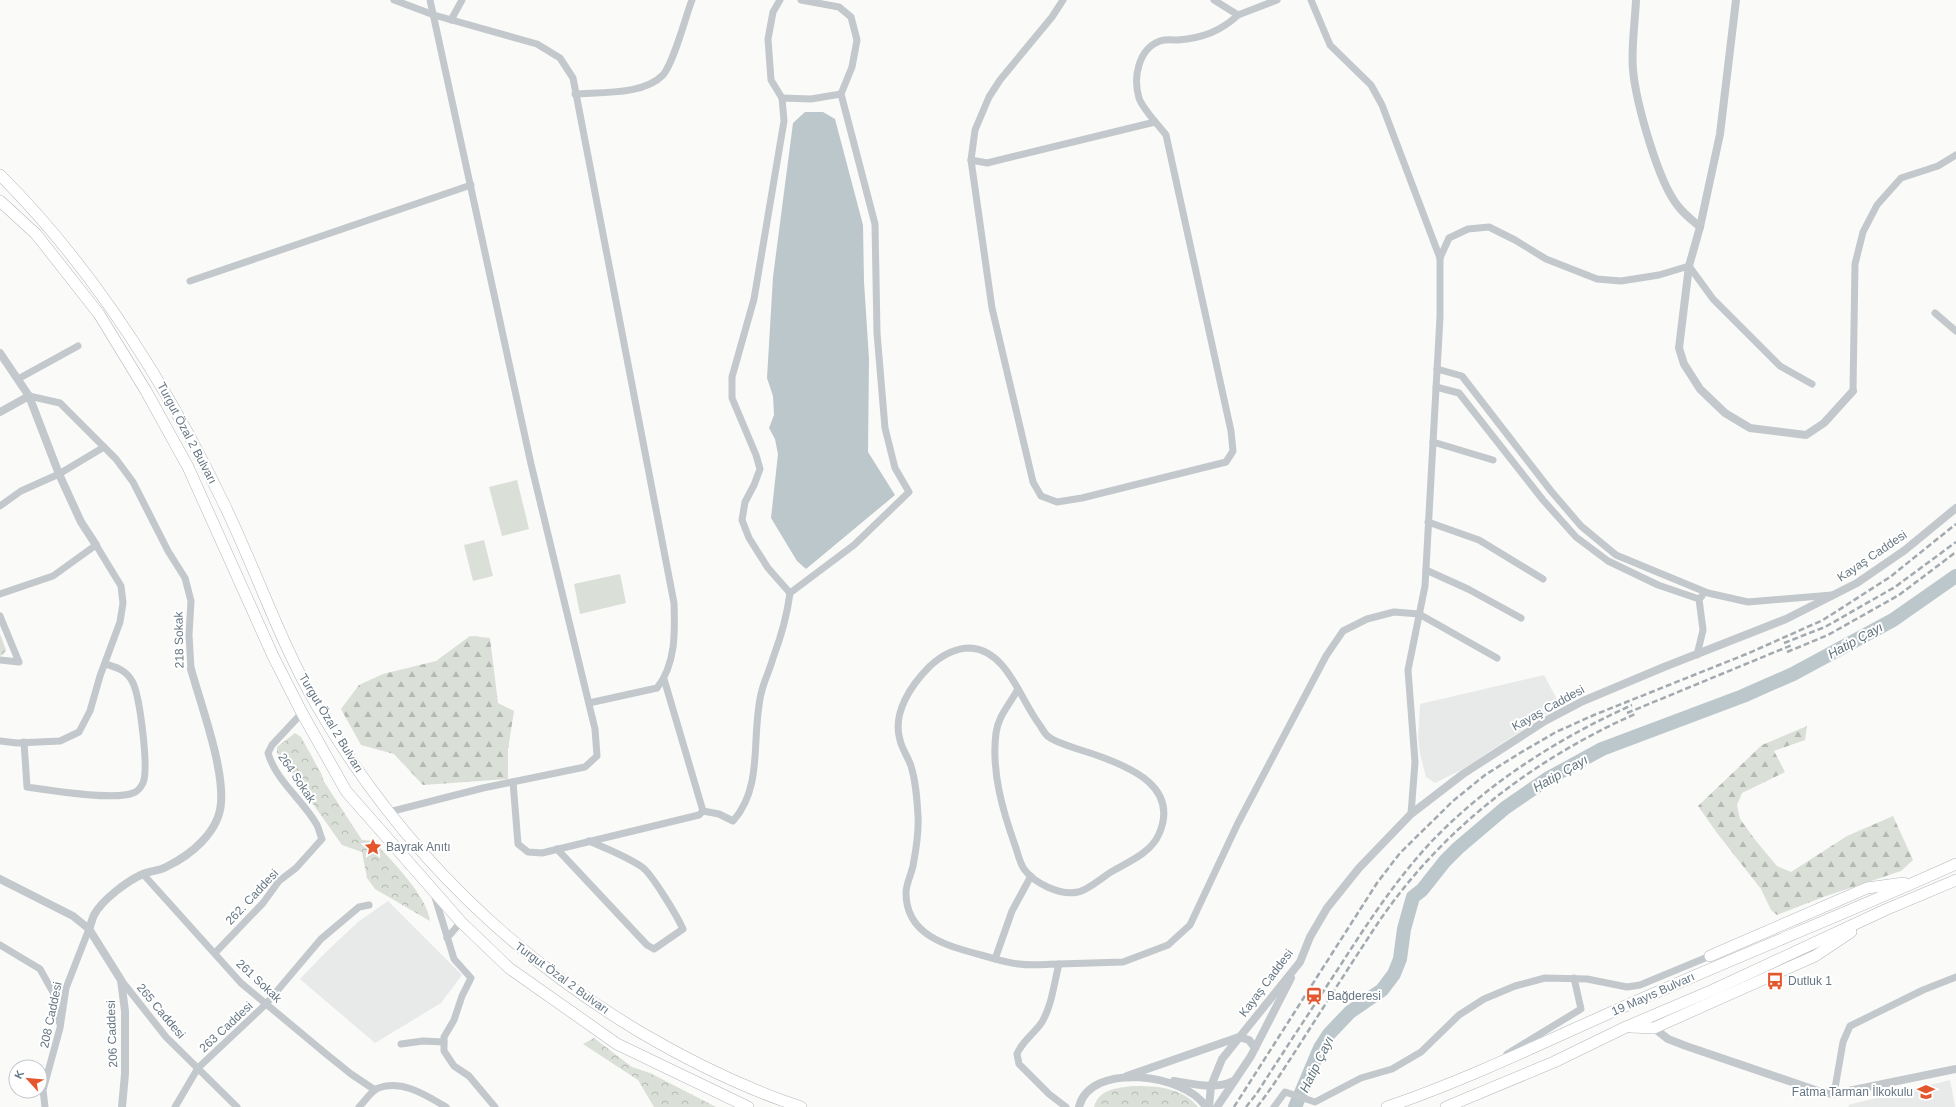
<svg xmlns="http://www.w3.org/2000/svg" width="1956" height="1107" viewBox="0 0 1956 1107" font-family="Helvetica,sans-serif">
  <defs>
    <pattern id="forest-firs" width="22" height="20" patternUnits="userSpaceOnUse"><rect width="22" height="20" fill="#dadfd7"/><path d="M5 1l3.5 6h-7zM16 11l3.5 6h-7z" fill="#b4b9b4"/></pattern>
    <pattern id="park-crowns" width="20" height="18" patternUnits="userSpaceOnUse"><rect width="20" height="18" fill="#dadfd7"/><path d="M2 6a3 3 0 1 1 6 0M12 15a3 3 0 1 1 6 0" fill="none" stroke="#b4b9b4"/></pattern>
  </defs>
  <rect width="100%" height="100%" fill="#fafaf8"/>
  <g fill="#e8e9e9">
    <path d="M1544,675L1560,705L1463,769L1435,783L1426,777L1420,754L1418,738L1420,704Z"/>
    <path d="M388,901L462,975L441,1003L375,1043L300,979L325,953L358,922Z"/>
    <path d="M1950,1080L1955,1107H1849L1848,1105Z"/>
  </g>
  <g fill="url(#forest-firs)">
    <path d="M470,636L490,638L498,703L514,711L508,749V779L423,785L394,754L361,745L341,709L359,685L383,674L436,661Z"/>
    <path d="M1807,726L1805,740L1774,751L1785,772L1742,793L1737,805L1740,819L1756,841L1777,866L1791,872L1847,836L1893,816L1913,860L1901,871L1826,896L1777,915L1771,910L1761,889L1717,833L1698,806L1762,745Z"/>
  </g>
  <g fill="url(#park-crowns)">
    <path d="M0,634L6,650L4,654L0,656Z"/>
    <path d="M295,733L301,737L322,775L323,780L362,840L374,841C392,862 427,895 430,921L375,889L367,878L362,852L342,845L277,753V747Z"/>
    <path d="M594,1038L632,1067L650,1073L716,1107H654L638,1080L583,1044Z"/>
    <path d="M1133,1086C1156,1086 1182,1087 1198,1107H1094C1099,1089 1117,1088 1133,1086Z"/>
  </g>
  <g fill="#dadfd7">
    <path d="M517,480L529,529L502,536L489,487Z"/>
    <path d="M484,540L493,576L473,581L464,545Z"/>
    <path d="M620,574L626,603L580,614L574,584Z"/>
  </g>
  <path fill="#bbc7cb" d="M805,112H823L835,119L863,225L864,282L869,359L868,452L895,495L806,569L797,561L771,518L778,454L775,439L769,428L774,415L773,396L767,378L773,277L793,123Z"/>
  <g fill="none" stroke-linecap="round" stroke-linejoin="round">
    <path stroke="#bbc7cb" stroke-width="14" d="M1295,1107L1320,1048L1329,1034L1350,1012L1382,990L1394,974L1400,959L1404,929L1413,897L1422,890L1445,861L1458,848L1505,808L1547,779L1602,749L1743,696L1793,674L1893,620L1956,576"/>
    <g stroke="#b4b9bd" stroke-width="12">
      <g id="trunk">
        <path d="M0,175C95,270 166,383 224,504C256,570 280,642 317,706C396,842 505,951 640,1032C691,1062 744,1088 801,1107"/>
        <path d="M0,201L36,234L99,314L146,391L188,467L273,656L302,713L346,791L461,922L509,968L617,1044L748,1107"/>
        <path d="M1710,956L1867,888L1904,883"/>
        <path d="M1631,1027L1654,1028L1815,956L1851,932"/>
        <path d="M1387,1107C1481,1075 1570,1029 1662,990C1760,947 1859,908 1956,864"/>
        <path d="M1446,1107L1554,1062L1626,1027L1713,990L1885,910L1956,880"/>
      </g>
    </g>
    <g stroke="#c3c8cc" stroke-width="7">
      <path d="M394,0L434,15L537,44L560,58L573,78L674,603C675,632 676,664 657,688L589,703"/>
      <path d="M780,0L773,12L768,39L771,80L782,98L784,121L754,299L732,377V398L756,455L760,469L754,485L745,502L742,520L749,538L768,568L790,593"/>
      <path d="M1063,0L1052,17L1000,80L989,97L975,130L971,160L992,308L1033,482L1041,496L1057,502L1082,498L1226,462L1233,451L1231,431L1166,135C1159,126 1142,108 1139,98C1133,78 1138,49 1160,41C1166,39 1173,40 1178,40C1203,38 1221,31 1238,15"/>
      <path d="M1214,0L1238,15L1277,0"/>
      <path d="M1311,0L1330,45L1371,85L1382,105L1440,258"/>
      <path d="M451,20L462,0"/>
      <path d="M575,94C601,92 644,95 663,75C674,62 685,18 692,0"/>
      <path d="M782,98L811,99L841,94"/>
      <path d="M971,160L987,163L1155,122"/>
      <path d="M190,281L471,185"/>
      <path d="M1935,313L1956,331"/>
      <path d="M1437,369L1462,376L1551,491L1581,526L1616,555L1708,593L1748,602L1832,595"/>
      <path d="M18,379L78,346"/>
      <path d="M1436,387L1459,393L1543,500L1576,537L1608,561L1658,585L1699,599"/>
      <path d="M1853,391L1855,264L1863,232L1877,205L1901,178L1938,166L1956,155"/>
      <path d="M29,396L60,403L116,459L133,482L168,551L185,578L191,601L189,635L191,669"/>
      <path d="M1433,442L1493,460"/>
      <path d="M0,506L21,491L59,474L104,447"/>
      <path d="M1428,522L1479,540L1543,579"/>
      <path d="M1426,570L1468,589L1521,618"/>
      <path d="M0,594L53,576L96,545L121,586L123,603L120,622L100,676L90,711L79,732L60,741L17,743L0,741"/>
      <path d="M0,616L19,662L0,660"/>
      <path d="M1697,655L1703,630L1699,599L1702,596"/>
      <path d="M1018,689C1010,704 998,716 996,733C991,772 1003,812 1016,848C1018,855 1020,863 1024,869C1034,883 1060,896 1078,892C1087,891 1103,877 1111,872C1128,862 1151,853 1159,834C1179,788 1133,768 1096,755C1085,751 1058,744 1049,737C1045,735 1042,728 1039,724C1020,699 1007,650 970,648C955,648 941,656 930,666C911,685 892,713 900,740C902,749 908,757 911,766C916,782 917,799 918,816C919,832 916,850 913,866C911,875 906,884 906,893C906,936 948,946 981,955C993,958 1007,963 1019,964C1032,966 1046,964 1059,964C1054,983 1052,1005 1042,1022C1034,1034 1022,1041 1017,1054L1019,1064L1049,1094L1066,1107"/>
      <path d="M24,742L27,787C48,790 115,801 133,793C137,792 141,787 143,783C149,769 140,695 132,681C126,670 116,667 105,664"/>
      <path d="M513,782L518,844L528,852L542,853L699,815L703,811L664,679"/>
      <path d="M703,811L719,814L733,821C765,785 750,733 762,690C765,679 770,669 773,658C781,637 787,616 790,593L854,545L909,492L895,468L885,428L877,333L875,224L841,94L852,67L857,40L851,17L839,7L801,0"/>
      <path d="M389,812L483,788L585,767L597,756L595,729L531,464L430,0"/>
      <path d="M1411,814L1415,762L1408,670L1425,586L1440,317V258L1449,238L1468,229L1489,227L1515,240L1546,259L1597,279L1621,281L1659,275L1689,266L1713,299L1780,366L1812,384"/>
      <path d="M557,849L647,945L654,949L683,929C677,916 652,874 642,867C626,856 607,849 589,841"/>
      <path d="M143,874L241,983L325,1053L351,1074L375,1090"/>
      <path d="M434,894L454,959L471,978L462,996L454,1020L444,1037V1051L454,1066L469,1076L495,1107"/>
      <path d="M447,938L461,922"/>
      <path d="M0,945L40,969L54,994L59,1022"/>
      <path d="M215,953L263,903L279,881L296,868L322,839C320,835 319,829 317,825C303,800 276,781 268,753L272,745L302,713"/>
      <path d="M995,959L1012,911L1031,876"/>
      <path d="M1059,964L1123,962L1168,945L1190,925L1238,823L1326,656L1343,631L1367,619L1394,612L1419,614L1497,658"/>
      <path d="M121,980L166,1037L237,1107"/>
      <path d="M401,1044L423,1041L444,1042"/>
      <path d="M1507,1054L1581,1009L1574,978"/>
      <path d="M1834,1094L1843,1042L1850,1026L1923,990L1956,977"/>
      <path d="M45,1107L43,1090L60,1028L66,988L89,929"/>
      <path d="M175,1107L198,1068L266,1004L321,939L359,907L369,905"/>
      <path d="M359,1107C364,1102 371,1092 376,1089C400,1078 426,1095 446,1107"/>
      <path d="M1274,1107L1285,1092L1315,1102L1361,1078L1392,1069L1421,1052L1459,1015L1484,999L1515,986L1545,978L1587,979L1627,987L1640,985L1710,956"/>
    </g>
    <g stroke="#c3c8cc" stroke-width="8">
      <path d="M1636,0C1635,23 1631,48 1633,70C1636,102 1658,182 1678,206C1684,214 1693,221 1700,227"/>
      <path d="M1736,0L1720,134L1700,227L1689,266L1679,348L1684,364L1700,389L1725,413L1750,428L1806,435L1824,423L1853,391"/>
      <path d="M0,353L29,396L59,474L81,522L96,545"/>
      <path d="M0,412L29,396"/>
      <path d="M0,879L73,916L89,929L121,980L125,1011V1074L122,1107"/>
      <path d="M89,929C91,925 92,919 94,915C102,900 127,881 143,874C150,871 159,871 166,867C191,855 219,832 221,803C224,767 201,705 191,669"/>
      <path d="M1654,1028L1668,1039L1686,1046L1821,1092L1834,1094L1956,1069"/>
      <path d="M1127,1076L1239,1037L1249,1040L1255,1048"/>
      <path d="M1174,1081C1194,1084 1215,1090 1233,1081"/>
      <path d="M1079,1107C1090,1061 1186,1074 1206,1107"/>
      <path d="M1209,1107L1211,1086L1222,1059L1300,962L1310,937L1327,908L1359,868L1411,814L1463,774L1545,721L1583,701L1664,667L1786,619L1857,583L1905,550L1956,508"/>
      <path d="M1217,1107L1251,1056L1291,978"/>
    </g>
    <use href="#trunk" stroke="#fff" stroke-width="11"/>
    <g stroke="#a2aab0" stroke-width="2.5" stroke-dasharray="6 3" stroke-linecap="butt">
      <path d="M1784,643L1825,627L1895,587L1956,542"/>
      <path d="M1787,652L1828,635L1899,595L1956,552"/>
      <path d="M1627,713L1792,645"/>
      <path d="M1234,1107L1377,883L1400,853L1453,801L1485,775L1520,753L1556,732L1594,715L1749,653L1823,620L1890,577L1956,524"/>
      <path d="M1246,1107L1257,1093C1284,1051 1311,1010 1338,969C1367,924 1396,879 1433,840C1489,782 1559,738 1632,705"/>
      <path d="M1257,1107C1272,1088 1285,1067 1298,1047C1325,1005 1352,962 1380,920C1443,828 1534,759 1635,714"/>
    </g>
  </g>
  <defs>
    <g id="sight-bare" transform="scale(1.38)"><path d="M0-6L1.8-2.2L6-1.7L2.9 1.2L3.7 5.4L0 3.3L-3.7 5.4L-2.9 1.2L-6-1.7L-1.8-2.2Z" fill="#e4572e" stroke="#fff" stroke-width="2.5" paint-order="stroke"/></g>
    <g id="bus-bare" transform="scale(1.38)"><path d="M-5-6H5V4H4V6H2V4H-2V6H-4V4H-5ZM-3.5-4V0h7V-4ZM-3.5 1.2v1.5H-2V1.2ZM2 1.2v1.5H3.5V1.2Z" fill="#e4572e" stroke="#fff" stroke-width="2.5" paint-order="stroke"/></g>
    <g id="station-bare" transform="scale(1.38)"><path d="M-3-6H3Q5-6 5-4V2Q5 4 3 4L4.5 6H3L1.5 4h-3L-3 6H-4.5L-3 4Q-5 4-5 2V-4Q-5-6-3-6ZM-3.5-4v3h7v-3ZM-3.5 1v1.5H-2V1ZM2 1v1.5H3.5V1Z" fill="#e4572e" stroke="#fff" stroke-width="2.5" paint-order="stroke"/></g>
    <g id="school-bare" transform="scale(1.38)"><path d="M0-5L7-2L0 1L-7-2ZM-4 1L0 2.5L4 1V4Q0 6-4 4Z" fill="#e4572e" stroke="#fff" stroke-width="2.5" paint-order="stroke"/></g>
  </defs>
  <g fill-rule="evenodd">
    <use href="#sight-bare" x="373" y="847"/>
    <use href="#bus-bare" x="1775" y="981"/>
    <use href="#station-bare" x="1314" y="996"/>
    <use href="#school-bare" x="1926" y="1092"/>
  </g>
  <g text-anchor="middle" stroke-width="4" stroke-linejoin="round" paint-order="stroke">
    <g font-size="12" fill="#657683" stroke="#fff">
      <text transform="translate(187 433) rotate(62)" y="4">Turgut Özal 2 Bulvarı</text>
      <text transform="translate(1872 556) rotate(-34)" y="4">Kayaş Caddesi</text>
      <text transform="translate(179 640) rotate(-91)" y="4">218 Sokak</text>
      <text transform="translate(1548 708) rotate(-29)" y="4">Kayaş Caddesi</text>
      <text transform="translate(331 723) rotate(59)" y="4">Turgut Özal 2 Bulvarı</text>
      <text transform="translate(297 778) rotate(56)" y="4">264 Sokak</text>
      <text transform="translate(252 897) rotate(-47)" y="4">262. Caddesi</text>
      <text transform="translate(562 978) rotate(36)" y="4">Turgut Özal 2 Bulvarı</text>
      <text transform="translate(259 981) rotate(43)" y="4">261 Sokak</text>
      <text transform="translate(1266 983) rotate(-53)" y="4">Kayaş Caddesi</text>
      <text transform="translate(1653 994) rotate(-24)" y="4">19 Mayıs Bulvarı</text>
      <text transform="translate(161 1011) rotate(50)" y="4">265 Caddesi</text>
      <text transform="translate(51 1015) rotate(-78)" y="4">208 Caddesi</text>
      <text transform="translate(226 1027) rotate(-43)" y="4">263 Caddesi</text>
      <text transform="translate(112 1034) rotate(-92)" y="4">206 Caddesi</text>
    </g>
    <g font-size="12" fill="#657683" stroke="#fff" text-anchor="start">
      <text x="386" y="851">Bayrak Anıtı</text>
      <text x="1788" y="985">Dutluk 1</text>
      <text x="1327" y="1000">Bağderesi</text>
      <text x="1913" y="1096" text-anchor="end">Fatma Tarman İlkokulu</text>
    </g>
    <g font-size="13" font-style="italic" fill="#60757c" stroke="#fff">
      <text transform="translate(1855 640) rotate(-29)" y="5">Hatip Çayı</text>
      <text transform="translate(1560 773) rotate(-30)" y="5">Hatip Çayı</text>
      <text transform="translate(1316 1064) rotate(-64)" y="5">Hatip Çayı</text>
    </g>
  </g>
  <g transform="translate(28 1079) rotate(297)"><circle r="19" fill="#ffffff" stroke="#c1c8cd"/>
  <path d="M0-3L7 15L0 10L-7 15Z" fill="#e4572e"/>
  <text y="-6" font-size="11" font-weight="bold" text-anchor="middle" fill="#657683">K</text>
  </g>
</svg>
